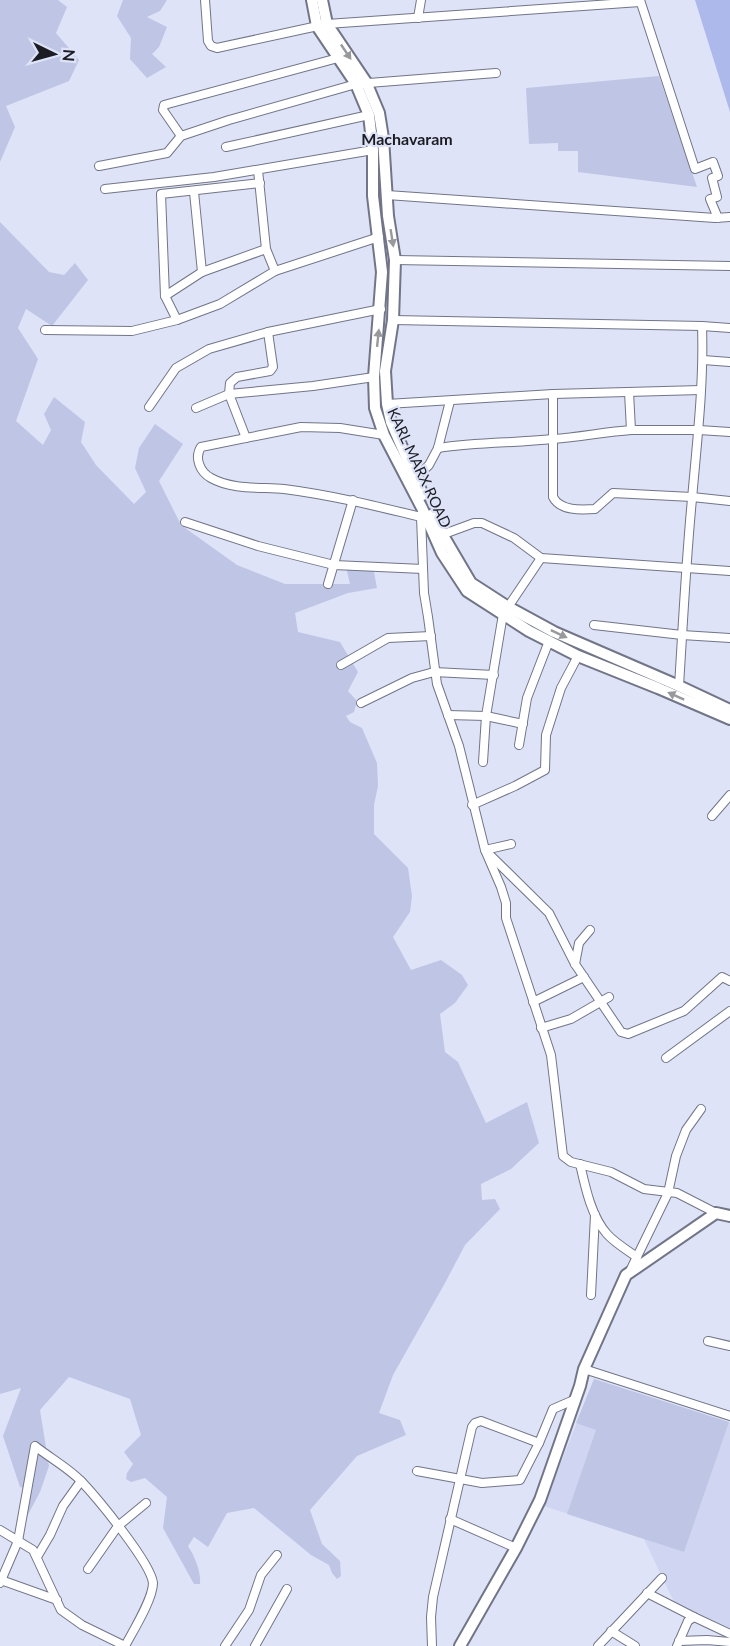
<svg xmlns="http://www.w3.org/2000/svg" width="730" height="1646" viewBox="0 0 730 1646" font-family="Lato,sans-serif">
  <rect width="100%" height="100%" fill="#dee3f7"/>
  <path fill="#d0d6f1" d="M594,1379L730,1423V1633L675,1604L644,1539L544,1506Z"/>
  <g fill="#bfc6e5">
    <path d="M0,0H58L67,7L56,33L79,60L69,81L6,106L15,127L0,162V175Z"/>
    <path d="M123,0H167L160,11L147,17L167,27L159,47L152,54L166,67L147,78L130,59L131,38L117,16Z"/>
    <path d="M659,76L697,187L578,172V151H558V143L529,144L526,88Z"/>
    <path d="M0,222L49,272L64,275L75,263L88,280L52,326L26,309L18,328L38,359L16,421L43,445L51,430L44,414L54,397L85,422L81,442L96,465L134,504L146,492L135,468L139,448L155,424L183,444L159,481L181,525L237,565L285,584H350L346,567H373L377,588L348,593L295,613L298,632L340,642L358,672L348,691L357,701L354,712L346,716L350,722L362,728L377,763L378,786L374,805V834L408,868L412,896L410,912L393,937L411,970L441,960L462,975L468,985L455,1003L440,1014L445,1052L458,1062L486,1123L527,1102L539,1143L511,1169L481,1184L482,1200L495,1199L500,1209L465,1245L445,1283L393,1375L379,1413L400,1420L406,1435L357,1456L310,1510L322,1544L340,1561L341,1576L337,1579L332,1573L329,1565L311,1555L254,1508L227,1513L208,1547L194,1537L188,1546C195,1557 201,1571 200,1584H194L163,1528L167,1497L145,1478L131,1482L126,1479L127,1473L133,1464L124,1452L141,1435L130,1399L69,1377L40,1410L49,1466L40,1492L24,1522L32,1490L20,1487L3,1436L21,1388L0,1394Z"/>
    <path d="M594,1379L729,1422L684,1552L567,1514L596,1430L576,1423Z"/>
  </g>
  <path fill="#aeb9eb" d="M695,0H730V112Z"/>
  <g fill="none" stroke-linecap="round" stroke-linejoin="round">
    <g stroke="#717587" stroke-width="10">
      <g id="street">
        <path d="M205,0L208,41L211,46L217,48L327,24L640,2"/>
        <path d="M640,0L695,169L713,162L718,176L712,178L717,197L710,199L718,218"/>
        <path d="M418,18L421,0"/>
        <path d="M181,136L163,110L164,105L338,58"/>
        <path d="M226,147L369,115"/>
        <path d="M99,166L167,153L181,136L229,120L356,84L496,73"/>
        <path d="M258,170L266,249L275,271"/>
        <path d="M105,189L214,177L373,150"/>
        <path d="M194,192L202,272"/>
        <path d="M387,195L715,218L730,217"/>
        <path d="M395,260L730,266"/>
        <path d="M165,296L202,272L266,249"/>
        <path d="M177,320L165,296L161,194L260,183"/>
        <path d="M393,320L702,326L730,328"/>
        <path d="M45,330L132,331L177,320L220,304L275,271L379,237"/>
        <path d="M703,360L730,362"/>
        <path d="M629,392L631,430H699L730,432"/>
        <path d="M553,394V497C560,511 581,510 595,509L613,493L692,497L730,501"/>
        <path d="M387,404L553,394L701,390"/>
        <path d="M149,407L176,368L209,349L268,332L381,309"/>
        <path d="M196,408L229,394L313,386L374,377"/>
        <path d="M384,435L340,428L301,427L201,447C194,458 200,472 211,478C232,490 261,487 284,489C331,495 376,506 421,517"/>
        <path d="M246,438L229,394L230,383L237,377L270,371L273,367L268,332"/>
        <path d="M438,448C477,442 515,443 553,439C580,437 605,432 631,430"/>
        <path d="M415,478L429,465L438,448L450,401"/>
        <path d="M423,510L421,517L424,593L428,617L437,684L459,746L485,850L501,887L506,903V918L551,1055L563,1156L571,1162L611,1172L644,1189L677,1193L716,1213"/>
        <path d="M185,522L258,546L334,565L423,569"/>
        <path d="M444,534L474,523H482L514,538L541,558L730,571"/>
        <path d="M328,584L353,500"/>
        <path d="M508,607L541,558"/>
        <path d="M594,625L682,635L730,638"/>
        <path d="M341,665L388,638L431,636"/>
        <path d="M679,686C683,623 686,561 692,499C697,441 704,384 702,326"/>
        <path d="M361,703L412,678L434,672L494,675"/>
        <path d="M448,715L486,716L523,724"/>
        <path d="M519,745L527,698L549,641"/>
        <path d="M483,762L486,716L503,614"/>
        <path d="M472,805L515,786L545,770L546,735L561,688L578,656"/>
        <path d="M712,816L730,795"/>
        <path d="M511,844L485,850L549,913L575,964L621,1032L628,1034L684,1011L722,977L730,981"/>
        <path d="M575,964L579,943L590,930"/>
        <path d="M533,1002L584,977"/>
        <path d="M541,1028L571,1019L609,997"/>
        <path d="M666,1058L730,1011"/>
        <path d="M580,1164C585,1186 591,1216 607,1234C615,1243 627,1250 637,1257"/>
        <path d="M631,1269L668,1193L676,1156L686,1130L701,1109"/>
        <path d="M591,1295L595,1215"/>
        <path d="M708,1341L730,1346"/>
        <path d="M584,1369L730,1416"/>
        <path d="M417,1471L482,1483L520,1480L539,1443L553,1409L576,1399"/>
        <path d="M450,1519L516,1548"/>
        <path d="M0,1530L33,1550L61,1610L82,1625L125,1646"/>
        <path d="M37,1557L50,1535L63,1506L81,1481"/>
        <path d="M88,1569L118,1526L146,1503"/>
        <path d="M1,1580L57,1600"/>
        <path d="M0,1583L18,1541L35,1446C50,1458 69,1468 82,1482C97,1498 151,1563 153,1583C153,1599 133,1631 125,1646"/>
        <path d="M647,1593L694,1617L688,1621L677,1646"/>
        <path d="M694,1617L730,1634"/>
        <path d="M611,1631L635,1646"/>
        <path d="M679,1641L707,1640L730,1642"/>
        <path d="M225,1646L249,1610L261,1575L277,1555"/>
        <path d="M255,1646L287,1589"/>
        <path d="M432,1646L431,1617L433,1597L472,1427L475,1423L481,1421L539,1443"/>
        <path d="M598,1646L662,1578"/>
      </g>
    </g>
    <g stroke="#717587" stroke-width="14">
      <g id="secondary">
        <path d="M312,0L317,26L356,84L369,115L373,150V196L382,272L374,377L375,408L384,435L422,508L442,553L467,591L529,631L578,656L658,688L730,719"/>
        <path d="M322,0L327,24L366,82L379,113L383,138L388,216L395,260L393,320L385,371L387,404L391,422L423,495"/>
        <path d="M431,515L471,583L508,607L554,632L679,686L730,710"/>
        <path d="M460,1646L516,1548L540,1500L580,1386L584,1369L626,1275L716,1213L730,1216"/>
      </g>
    </g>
    <use href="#street" stroke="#fff" stroke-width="8"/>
    <use href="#secondary" stroke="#fff" stroke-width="10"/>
  </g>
  <defs><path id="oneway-solid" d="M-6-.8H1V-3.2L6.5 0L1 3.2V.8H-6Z" transform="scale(1.5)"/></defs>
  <g fill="#98999c">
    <use href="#oneway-solid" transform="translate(346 52) rotate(56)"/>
    <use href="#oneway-solid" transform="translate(392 238) rotate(81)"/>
    <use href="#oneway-solid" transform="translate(378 338) rotate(-84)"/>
    <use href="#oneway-solid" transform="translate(559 634) rotate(25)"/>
    <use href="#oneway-solid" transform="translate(676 696) rotate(-156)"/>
  </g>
  <g text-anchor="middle" stroke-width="4.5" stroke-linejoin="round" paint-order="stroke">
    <g font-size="15" fill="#1b1c24" stroke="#dee3f7">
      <text transform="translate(419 468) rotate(65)" y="5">KARL MARX ROAD</text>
    </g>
    <g font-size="16" font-weight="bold" fill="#1b1c24" stroke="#dee3f7">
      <text x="407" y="145">Machavaram</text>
    </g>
  </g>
  <g transform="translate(54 54) rotate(95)" stroke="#dee3f7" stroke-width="4.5" paint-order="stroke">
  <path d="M0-4.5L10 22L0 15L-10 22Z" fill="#1b1c24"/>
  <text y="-9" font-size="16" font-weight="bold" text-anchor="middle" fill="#1b1c24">N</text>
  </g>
</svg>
